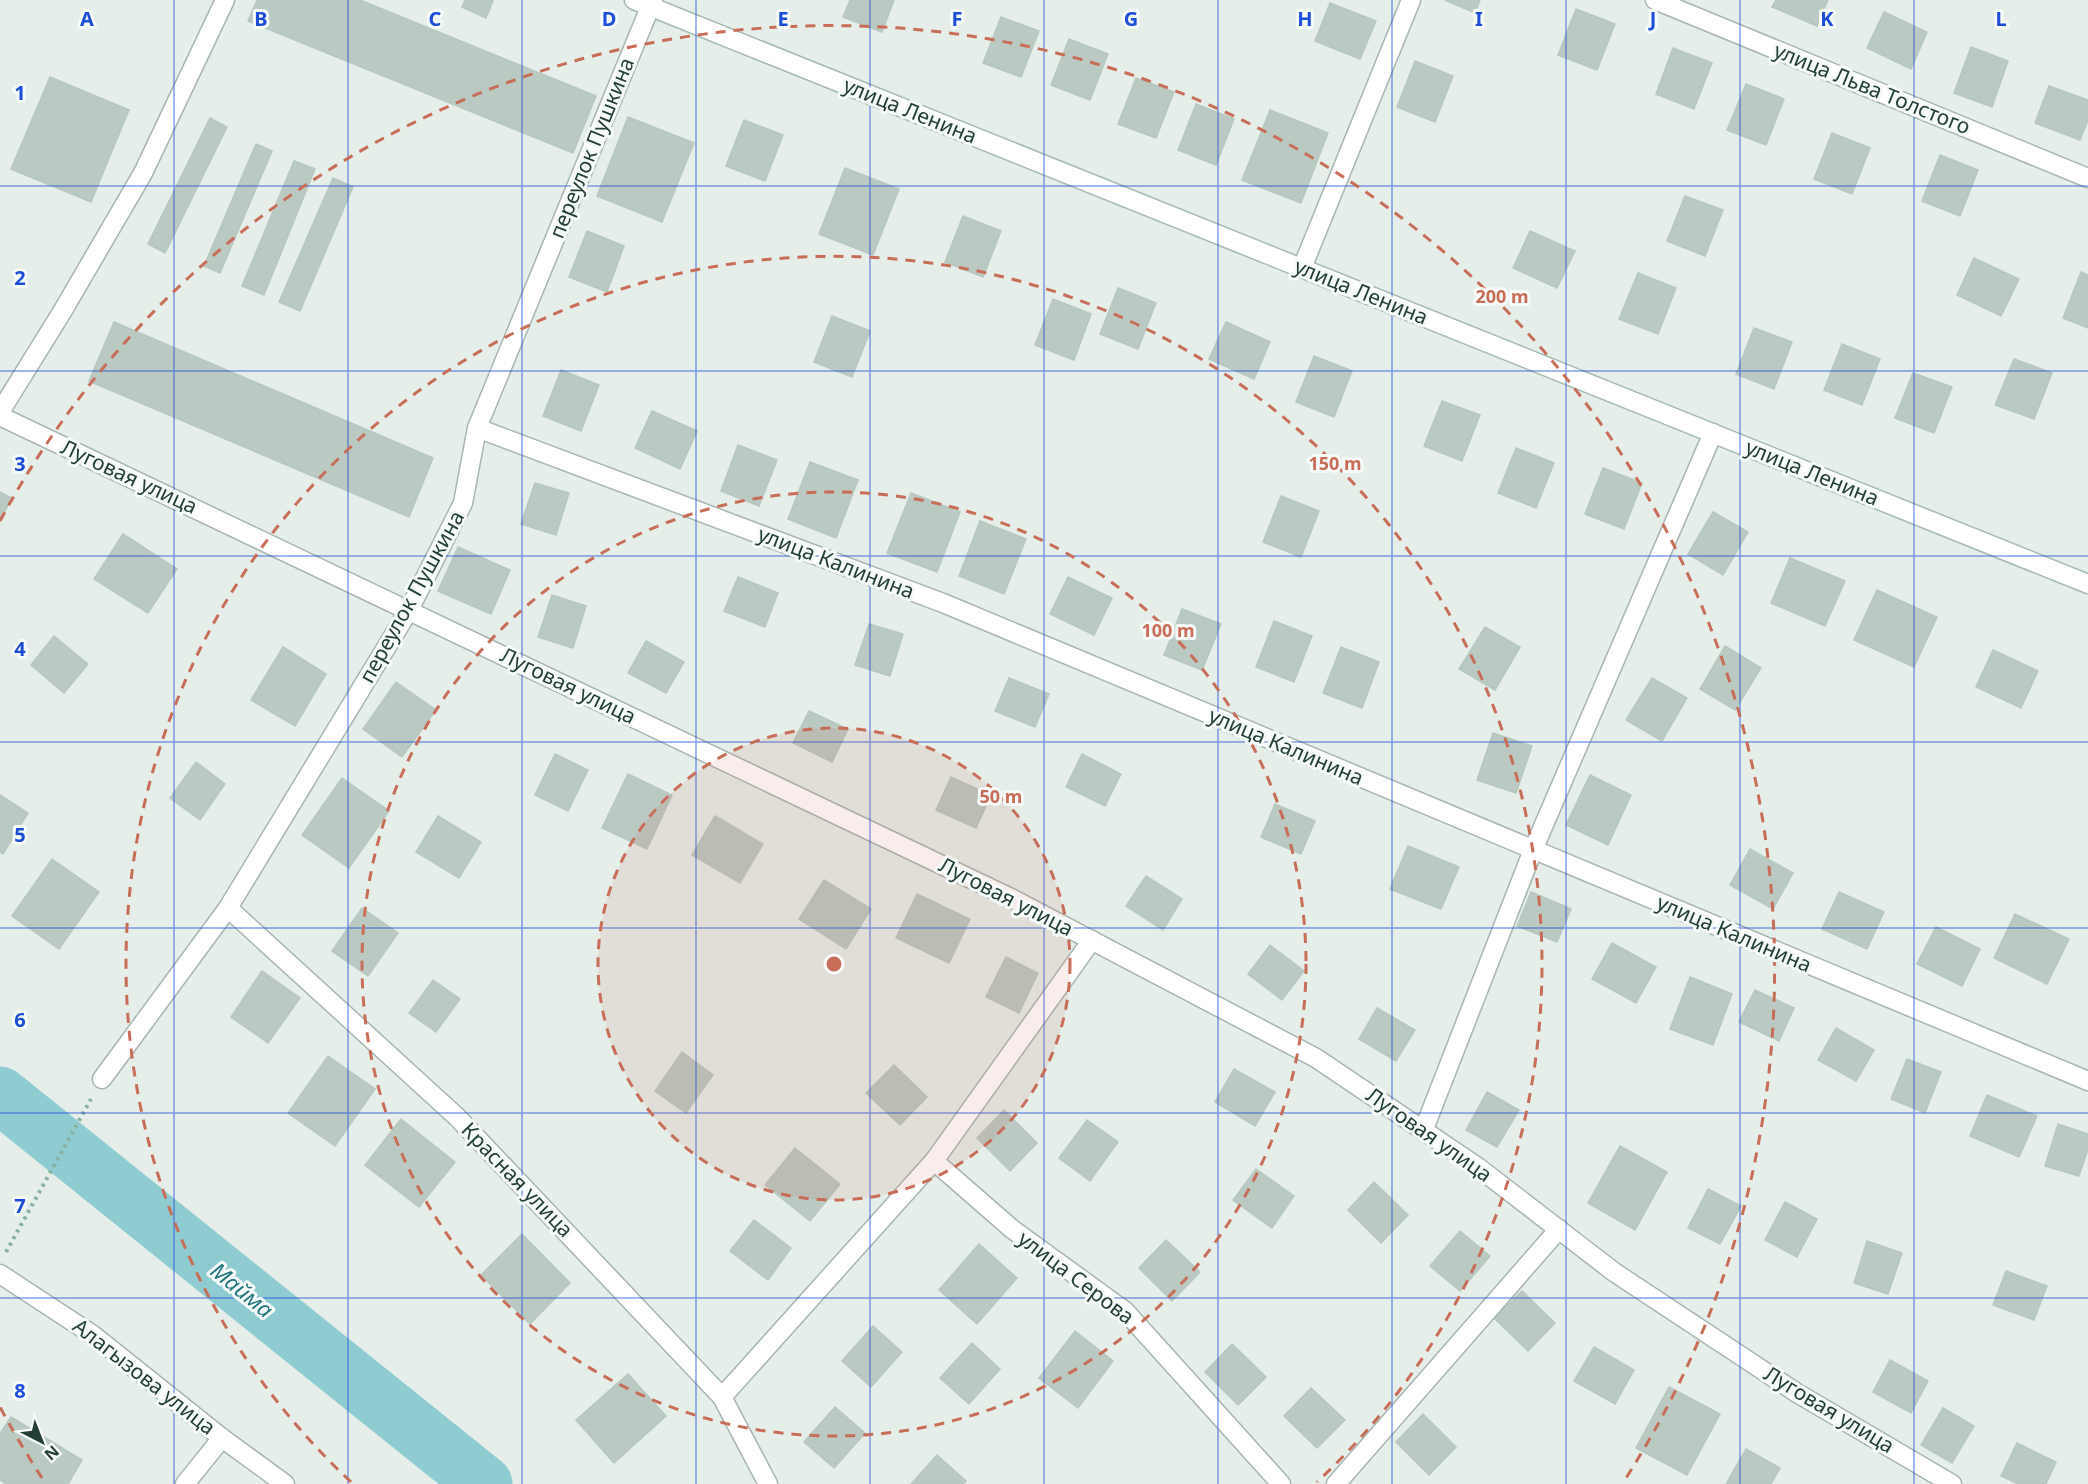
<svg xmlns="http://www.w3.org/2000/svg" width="2088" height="1484" viewBox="0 0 2088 1484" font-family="'Noto Sans',sans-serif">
  <rect width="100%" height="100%" fill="#e5eee9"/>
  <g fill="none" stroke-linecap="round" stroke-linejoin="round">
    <path stroke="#8eccd2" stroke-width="57" d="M0,1095L484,1484"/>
  </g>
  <g fill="#bac9c2" stroke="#b7c8c0" stroke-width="1.5">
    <path d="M257,0H360L596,96L573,153L248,21Z"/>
    <path d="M465,0H490L493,1L486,18L462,7Z"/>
    <path d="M850,0H894L882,32L843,17Z"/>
    <path d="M1445,0H1480L1475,13Z"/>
    <path d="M1776,0H1828L1817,26L1772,7Z"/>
    <path d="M1330,3L1376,21L1360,59L1315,41Z"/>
    <path d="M1576,9L1615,24L1597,70L1558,55Z"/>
    <path d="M1884,12L1927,32L1911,69L1867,48Z"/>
    <path d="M1001,17L1039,31L1021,77L983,63Z"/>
    <path d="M1069,39L1108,54L1090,100L1051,85Z"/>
    <path d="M1971,47L2008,61L1992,107L1954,93Z"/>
    <path d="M1673,48L1712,63L1694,109L1656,94Z"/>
    <path d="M1415,61L1453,76L1435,122L1397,107Z"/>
    <path d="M50,77L129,110L91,202L11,169Z"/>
    <path d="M1136,78L1174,92L1156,138L1118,124Z"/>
    <path d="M1746,84L1784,99L1766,145L1727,130Z"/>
    <path d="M2049,86L2088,100V120L2080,140L2035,123Z"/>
    <path d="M1196,104L1234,119L1216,165L1178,150Z"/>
    <path d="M1270,110L1328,133L1301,203L1242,180Z"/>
    <path d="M628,117L694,143L662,222L597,196Z"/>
    <path d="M210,118L227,127L165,253L148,244Z"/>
    <path d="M744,120L783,135L765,181L726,166Z"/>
    <path d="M1832,133L1870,148L1852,194L1814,179Z"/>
    <path d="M256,144L272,151L220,273L204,266Z"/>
    <path d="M1940,155L1978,170L1960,216L1922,201Z"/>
    <path d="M294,161L315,169L264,295L242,286Z"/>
    <path d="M845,168L899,189L873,255L819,234Z"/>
    <path d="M333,178L353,187L300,311L279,302Z"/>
    <path d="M1685,196L1723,210L1705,256L1667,241Z"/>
    <path d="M963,216L1001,231L983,277L945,262Z"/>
    <path d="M587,231L624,246L607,292L569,277Z"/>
    <path d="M1530,231L1575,251L1557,288L1513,268Z"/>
    <path d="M1974,258L2019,279L2001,316L1957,295Z"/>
    <path d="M2081,272L2088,275V328L2063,318Z"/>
    <path d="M1638,273L1676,288L1658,334L1619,319Z"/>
    <path d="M1118,288L1156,303L1138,349L1100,334Z"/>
    <path d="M1053,299L1091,314L1074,360L1035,345Z"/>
    <path d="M832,316L870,331L852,377L814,362Z"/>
    <path d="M114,322L433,458L409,517L89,381Z"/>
    <path d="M1226,322L1270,342L1254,379L1209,359Z"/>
    <path d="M1754,328L1792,342L1774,389L1736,374Z"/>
    <path d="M1842,344L1880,359L1862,405L1824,390Z"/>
    <path d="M1314,356L1352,371L1334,417L1296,402Z"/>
    <path d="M2014,359L2052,373L2034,419L1995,405Z"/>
    <path d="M561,370L599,385L581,431L543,416Z"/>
    <path d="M1913,373L1952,387L1934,433L1895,418Z"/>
    <path d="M1442,401L1480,415L1462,461L1424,446Z"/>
    <path d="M652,411L697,431L680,469L635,448Z"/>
    <path d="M738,445L777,460L759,506L721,491Z"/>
    <path d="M1516,448L1554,463L1536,508L1498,493Z"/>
    <path d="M810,462L858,480L836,538L788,519Z"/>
    <path d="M1603,468L1642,483L1624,529L1585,514Z"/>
    <path d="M535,483L569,493L556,535L521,524Z"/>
    <path d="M0,492L12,498L0,520Z"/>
    <path d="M911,493L960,512L937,572L887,553Z"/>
    <path d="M1281,496L1319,511L1301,557L1263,542Z"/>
    <path d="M1713,512L1748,532L1723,575L1688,554Z"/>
    <path d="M980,521L1026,539L1004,594L959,576Z"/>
    <path d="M123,534L177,569L148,613L94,579Z"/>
    <path d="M458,547L510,570L491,614L438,591Z"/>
    <path d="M1790,558L1845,581L1825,626L1771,603Z"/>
    <path d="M738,577L778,593L765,627L724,611Z"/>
    <path d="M1068,577L1112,598L1094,635L1050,614Z"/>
    <path d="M1877,590L1937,617L1914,667L1854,640Z"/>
    <path d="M552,595L586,606L573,648L538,637Z"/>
    <path d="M1182,609L1221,624L1202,670L1164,655Z"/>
    <path d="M1274,621L1312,636L1294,682L1256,667Z"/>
    <path d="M869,624L903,634L890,676L855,665Z"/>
    <path d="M1485,627L1520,647L1495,690L1459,669Z"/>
    <path d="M54,636L88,664L64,693L31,665Z"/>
    <path d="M646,641L684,662L666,693L628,673Z"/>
    <path d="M1725,646L1761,668L1735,710L1700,689Z"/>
    <path d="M283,647L326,674L295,726L251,700Z"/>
    <path d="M1341,647L1379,662L1362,708L1323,693Z"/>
    <path d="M1993,650L2038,671L2021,708L1976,687Z"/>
    <path d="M1009,678L1049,694L1035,727L995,711Z"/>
    <path d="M1652,678L1687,698L1662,741L1626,720Z"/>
    <path d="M396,682L436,710L402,757L363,729Z"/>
    <path d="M809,711L848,729L832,762L793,743Z"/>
    <path d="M1493,733L1532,746L1516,793L1477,780Z"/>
    <path d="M555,754L588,770L568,811L535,795Z"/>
    <path d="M1082,754L1121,774L1105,806L1066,787Z"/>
    <path d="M196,762L225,784L200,820L170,798Z"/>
    <path d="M628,774L672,795L647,849L602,828Z"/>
    <path d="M1590,775L1631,795L1608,845L1566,825Z"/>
    <path d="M951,777L991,795L976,828L936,810Z"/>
    <path d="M342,778L389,811L349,868L302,835Z"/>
    <path d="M0,795L28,813L3,854L0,852Z"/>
    <path d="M1275,804L1315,821L1301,854L1261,837Z"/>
    <path d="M438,816L481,842L459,878L416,852Z"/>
    <path d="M715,816L763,844L740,883L692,855Z"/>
    <path d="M1408,846L1459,867L1441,909L1390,889Z"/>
    <path d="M1750,849L1793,873L1773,909L1730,885Z"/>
    <path d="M52,859L99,892L59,949L12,916Z"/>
    <path d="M1146,876L1182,899L1163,930L1126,906Z"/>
    <path d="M824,880L871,909L846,949L799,919Z"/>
    <path d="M1531,892L1571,909L1557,942L1517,926Z"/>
    <path d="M1839,892L1884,912L1867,949L1822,929Z"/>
    <path d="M917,894L970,919L949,963L896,938Z"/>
    <path d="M362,908L398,933L368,976L332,951Z"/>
    <path d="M2015,914L2069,939L2047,984L1994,958Z"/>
    <path d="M1936,927L1980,949L1962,986L1917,964Z"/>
    <path d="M1612,943L1656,967L1636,1003L1592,979Z"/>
    <path d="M1270,945L1304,971L1282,1000L1248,974Z"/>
    <path d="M1006,957L1038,973L1019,1013L986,997Z"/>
    <path d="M262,971L300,998L268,1043L231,1017Z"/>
    <path d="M1690,977L1732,994L1713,1045L1670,1029Z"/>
    <path d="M433,980L460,999L436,1032L409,1013Z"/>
    <path d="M1755,990L1794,1008L1779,1041L1739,1022Z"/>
    <path d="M1377,1008L1415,1030L1396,1061L1359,1039Z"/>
    <path d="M1836,1028L1874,1050L1856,1081L1818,1060Z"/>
    <path d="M682,1052L713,1075L686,1113L655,1091Z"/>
    <path d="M328,1056L375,1089L335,1146L288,1113Z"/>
    <path d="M1907,1059L1941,1072L1925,1113L1891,1099Z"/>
    <path d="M894,1065L927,1097L900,1125L866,1093Z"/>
    <path d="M1234,1069L1275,1092L1255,1126L1215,1102Z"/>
    <path d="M1487,1092L1519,1110L1497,1147L1466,1130Z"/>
    <path d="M1987,1095L2037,1116L2019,1157L1970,1136Z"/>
    <path d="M1004,1110L1037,1143L1010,1171L977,1138Z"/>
    <path d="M401,1119L455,1162L419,1207L365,1165Z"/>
    <path d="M1087,1120L1118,1142L1090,1181L1059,1158Z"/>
    <path d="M2058,1124L2088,1134V1149L2079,1176L2045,1166Z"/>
    <path d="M1620,1146L1667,1172L1635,1230L1588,1203Z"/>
    <path d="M795,1148L840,1184L810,1221L765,1185Z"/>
    <path d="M1256,1169L1294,1196L1272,1228L1233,1200Z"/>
    <path d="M1374,1182L1408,1215L1381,1243L1348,1210Z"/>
    <path d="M1708,1189L1741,1206L1720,1244L1688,1228Z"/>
    <path d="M1785,1202L1817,1219L1797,1257L1765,1240Z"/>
    <path d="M754,1220L791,1248L768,1280L730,1251Z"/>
    <path d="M1460,1231L1490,1256L1460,1291L1430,1266Z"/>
    <path d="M522,1234L570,1283L530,1324L481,1275Z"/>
    <path d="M1166,1240L1200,1272L1172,1301L1139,1268Z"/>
    <path d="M1867,1241L1902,1253L1888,1294L1854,1283Z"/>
    <path d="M979,1244L1017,1278L977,1324L939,1290Z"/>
    <path d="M2006,1271L2047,1286L2034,1320L1993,1305Z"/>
    <path d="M1522,1291L1555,1323L1528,1351L1494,1318Z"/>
    <path d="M873,1326L902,1352L871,1387L842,1361Z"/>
    <path d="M1075,1331L1113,1361L1078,1408L1039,1378Z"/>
    <path d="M972,1343L1000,1369L969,1404L940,1378Z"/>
    <path d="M1232,1344L1266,1377L1238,1405L1205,1372Z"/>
    <path d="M1594,1347L1634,1370L1615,1404L1574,1381Z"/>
    <path d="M1890,1360L1928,1381L1911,1413L1873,1392Z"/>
    <path d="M628,1374L666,1416L614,1463L576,1420Z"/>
    <path d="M1669,1387L1720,1414L1687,1475L1636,1448Z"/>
    <path d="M1311,1388L1345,1420L1317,1448L1284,1416Z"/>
    <path d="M835,1407L865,1433L834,1468L804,1442Z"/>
    <path d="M1943,1408L1974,1426L1952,1463L1921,1445Z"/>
    <path d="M1423,1414L1456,1447L1429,1475L1396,1442Z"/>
    <path d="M11,1417L82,1460L68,1484H6L0,1480V1434Z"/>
    <path d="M2017,1443L2056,1462L2046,1484H2018L2001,1476Z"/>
    <path d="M1746,1449L1780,1468L1771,1484H1726Z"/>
    <path d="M937,1455L966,1481L963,1484H911Z"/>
  </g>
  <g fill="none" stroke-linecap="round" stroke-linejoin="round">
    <g stroke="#a7b6b0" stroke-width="21">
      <g id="lane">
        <path d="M1302,268L1411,0"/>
        <path d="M0,412L62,312L143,173L225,0"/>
        <path d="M1424,1129L1533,850L1713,433"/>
        <path d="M722,1397L934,1161L1092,940"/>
        <path d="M1336,1484L1559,1229"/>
      </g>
    </g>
    <g stroke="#a7b6b0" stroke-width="21">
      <g id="street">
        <path d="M1655,0L2088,178"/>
        <path d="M0,416L1009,897L1316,1058L1479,1168L1614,1272L1797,1393L1952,1484"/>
        <path d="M477,428L943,603L2088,1081"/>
        <path d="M228,908L457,1117L722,1397L768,1484"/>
        <path d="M102,1079L228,908L409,610L463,503L477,428L653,0"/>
        <path d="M934,1161L1012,1229L1125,1311L1281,1484"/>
        <path d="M0,1274L93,1335L222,1438L285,1484"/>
        <path d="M185,1484L222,1438"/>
      </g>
    </g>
    <g stroke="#a3bab0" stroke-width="21">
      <path id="secondary" d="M634,0L2088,584"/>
    </g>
    <path stroke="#86b1a0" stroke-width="4" stroke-dasharray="3 4.5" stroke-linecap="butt" d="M6,1252L91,1099"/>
    <use href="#lane" stroke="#fff" stroke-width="18"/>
    <use href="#street" stroke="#fff" stroke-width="18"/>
    <use href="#secondary" stroke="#fff" stroke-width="18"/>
  </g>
  <path fill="none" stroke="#1d4ed8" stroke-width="1.5" stroke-opacity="0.55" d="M174,0V1484M348,0V1484M522,0V1484M696,0V1484M870,0V1484M1044,0V1484M1218,0V1484M1392,0V1484M1566,0V1484M1740,0V1484M1914,0V1484M0,186H2088M0,371H2088M0,556H2088M0,742H2088M0,928H2088M0,1113H2088M0,1298H2088"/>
  <circle cx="834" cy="964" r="236" fill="#c86e58" fill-opacity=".12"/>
  <g fill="none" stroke="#c86e58" stroke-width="3" stroke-dasharray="10 8">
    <circle cx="834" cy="964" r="236"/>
    <circle cx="834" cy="964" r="472"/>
    <path d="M351 1482A708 708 0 1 1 1317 1482"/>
    <path d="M42 1478A944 944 0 0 1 0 1407M0 521A944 944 0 1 1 1626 1478"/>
  </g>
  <g text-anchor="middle" stroke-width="6" stroke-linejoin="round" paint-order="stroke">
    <g font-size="21" fill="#244036" stroke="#f6faf8">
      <text transform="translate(1872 89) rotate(22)" y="7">улица Льва Толстого</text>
      <text transform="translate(910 111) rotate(22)" y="7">улица Ленина</text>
      <text transform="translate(592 148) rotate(-68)" y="7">переулок Пушкина</text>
      <text transform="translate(1361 292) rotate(22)" y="7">улица Ленина</text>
      <text transform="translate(1812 473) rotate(22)" y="7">улица Ленина</text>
      <text transform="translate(129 477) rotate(25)" y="7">Луговая улица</text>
      <text transform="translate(836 563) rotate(21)" y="7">улица Калинина</text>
      <text transform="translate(412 597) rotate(-61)" y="7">переулок Пушкина</text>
      <text transform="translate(568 686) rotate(26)" y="7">Луговая улица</text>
      <text transform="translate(1286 747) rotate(23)" y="7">улица Калинина</text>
      <text transform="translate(1006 897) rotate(27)" y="7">Луговая улица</text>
      <text transform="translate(1734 934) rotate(23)" y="7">улица Калинина</text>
      <text transform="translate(1429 1135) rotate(35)" y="7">Луговая улица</text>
      <text transform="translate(517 1180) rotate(46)" y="7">Красная улица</text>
      <text transform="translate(1076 1278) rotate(37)" y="7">улица Серова</text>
      <text transform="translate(144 1377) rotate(38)" y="7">Алагызова улица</text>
      <text transform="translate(1829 1410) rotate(31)" y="7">Луговая улица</text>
    </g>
    <g font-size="22" font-style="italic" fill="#1e737c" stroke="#f6faf8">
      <text transform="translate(242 1290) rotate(39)" y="8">Майма</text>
    </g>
  </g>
  <g font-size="20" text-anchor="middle" font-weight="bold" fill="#1d4ed8" stroke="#f6faf8" stroke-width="6" stroke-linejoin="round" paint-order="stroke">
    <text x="87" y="26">A</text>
    <text x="261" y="26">B</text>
    <text x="435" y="26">C</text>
    <text x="609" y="26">D</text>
    <text x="783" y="26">E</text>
    <text x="957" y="26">F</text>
    <text x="1131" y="26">G</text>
    <text x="1305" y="26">H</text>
    <text x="1479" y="26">I</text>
    <text x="1653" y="26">J</text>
    <text x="1827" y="26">K</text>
    <text x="2001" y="26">L</text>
    <text x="20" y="100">1</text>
    <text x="20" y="285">2</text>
    <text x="20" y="471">3</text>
    <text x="20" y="656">4</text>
    <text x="20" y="842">5</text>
    <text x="20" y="1027">6</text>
    <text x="20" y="1213">7</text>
    <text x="20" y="1398">8</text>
  </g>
  <circle cx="834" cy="964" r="9" fill="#c86e58" stroke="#f6faf8" stroke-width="3"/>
  <g font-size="18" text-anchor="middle" font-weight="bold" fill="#c86e58" stroke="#f6faf8" stroke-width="6" stroke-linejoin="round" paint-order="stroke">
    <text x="1502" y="303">200 m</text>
    <text x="1335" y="470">150 m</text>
    <text x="1168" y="637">100 m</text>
    <text x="1001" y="803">50 m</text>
  </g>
  <g transform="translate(42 1442) rotate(138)" stroke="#f6faf8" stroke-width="4.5" paint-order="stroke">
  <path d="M0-4.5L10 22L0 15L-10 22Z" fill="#244036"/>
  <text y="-9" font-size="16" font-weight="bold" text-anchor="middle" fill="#244036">N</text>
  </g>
</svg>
